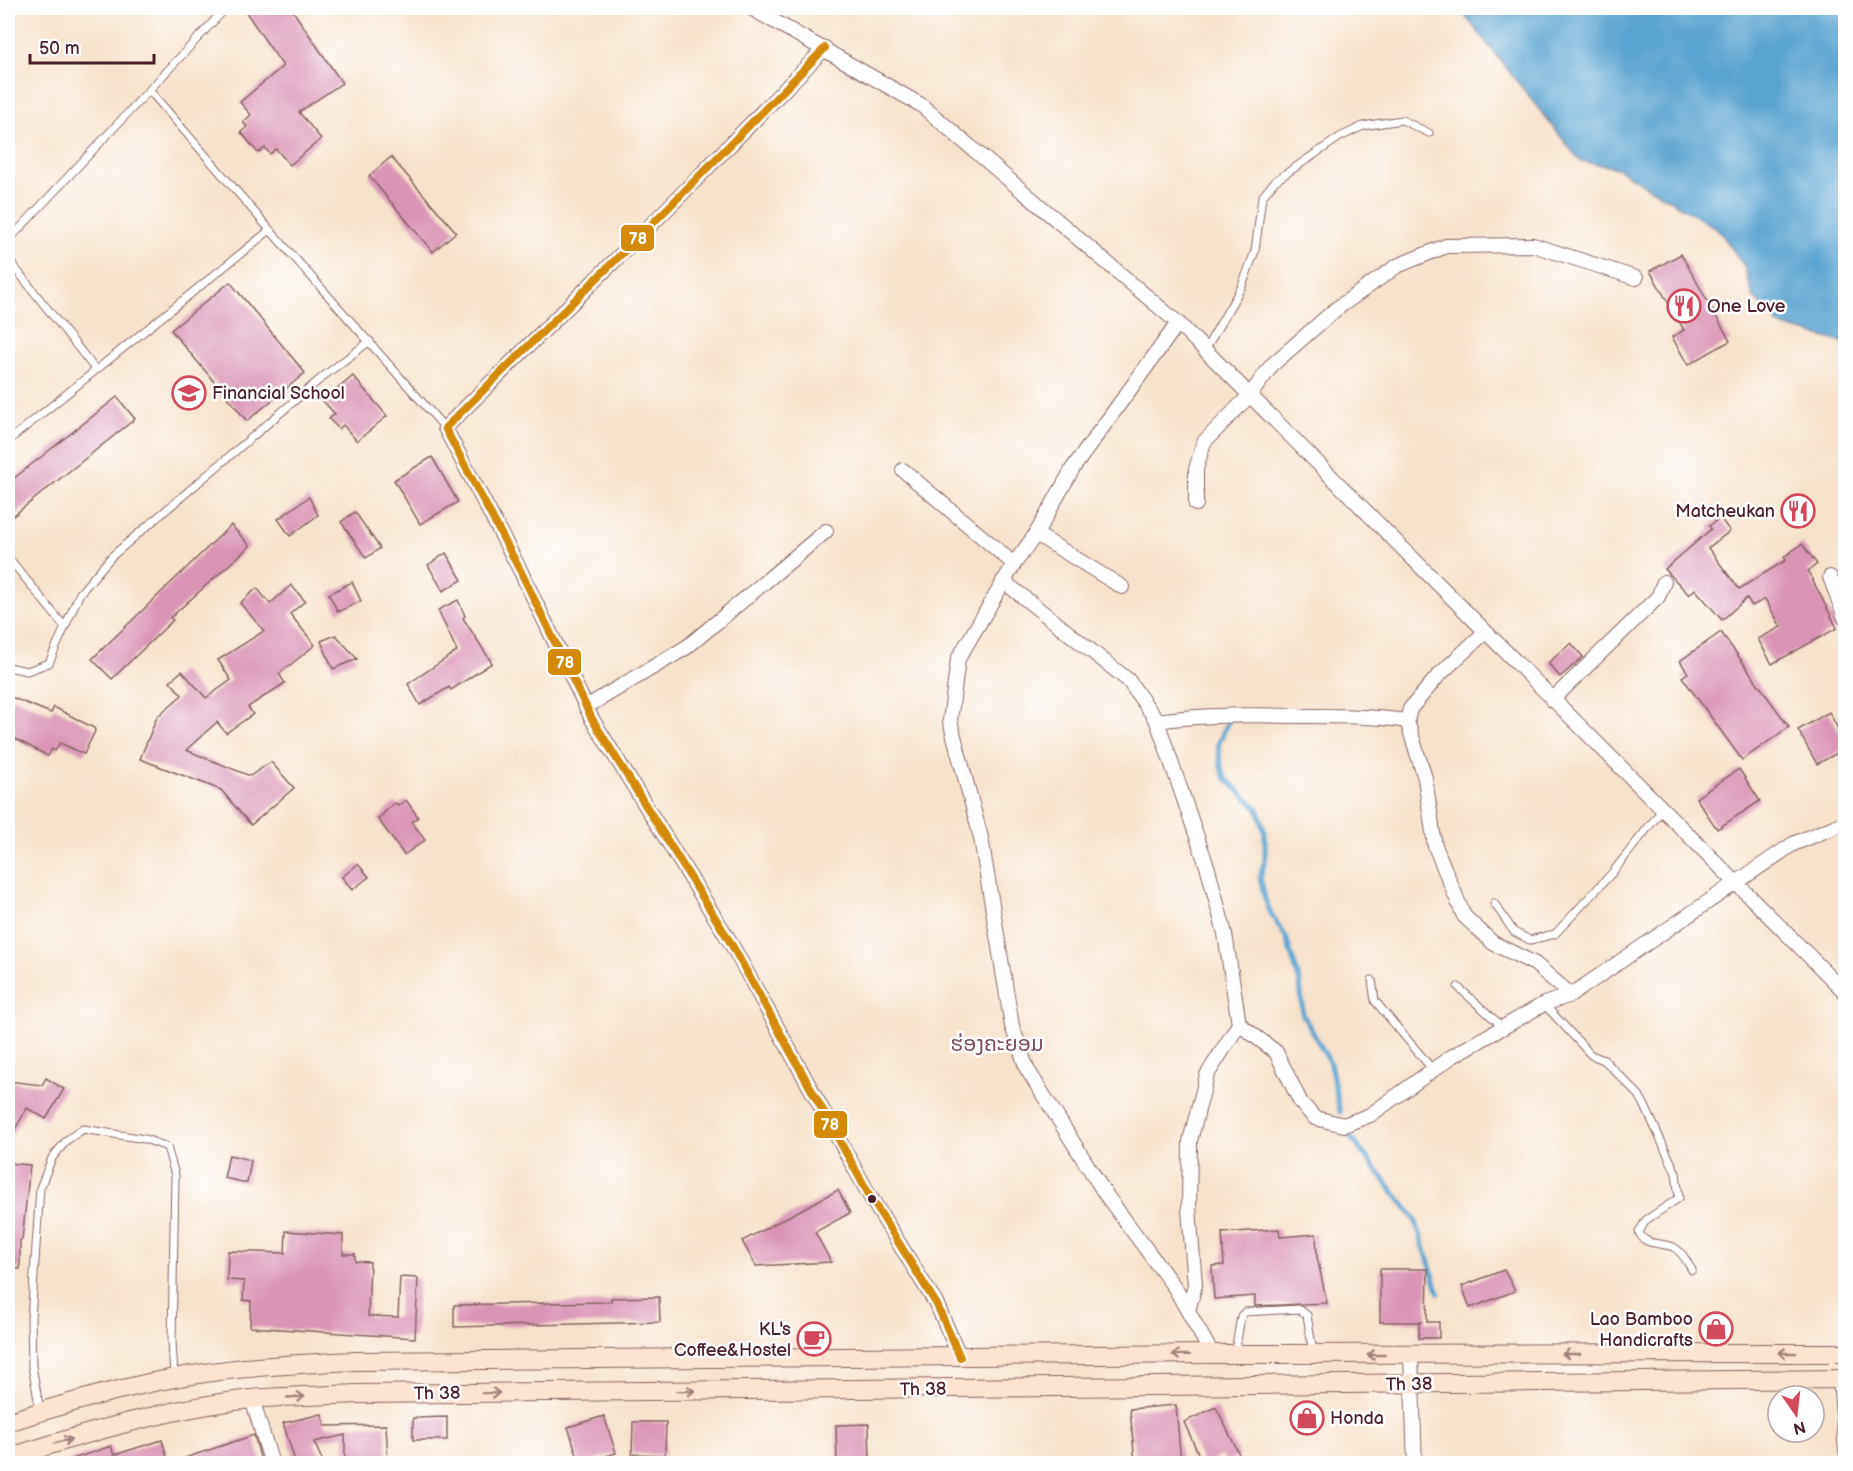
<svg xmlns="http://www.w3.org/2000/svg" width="1853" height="1471" viewBox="0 0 1853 1471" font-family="'Balsamiq Sans','Noto Sans Lao',sans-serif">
  <rect width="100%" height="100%" fill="#fff"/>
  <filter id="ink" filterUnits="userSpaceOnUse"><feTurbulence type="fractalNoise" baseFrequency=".0167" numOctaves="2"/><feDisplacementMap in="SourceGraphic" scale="12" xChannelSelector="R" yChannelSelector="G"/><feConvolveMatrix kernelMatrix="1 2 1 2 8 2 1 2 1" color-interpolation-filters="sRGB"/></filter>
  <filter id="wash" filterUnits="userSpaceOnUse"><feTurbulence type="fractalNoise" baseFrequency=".008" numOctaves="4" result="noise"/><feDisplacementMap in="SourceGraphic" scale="24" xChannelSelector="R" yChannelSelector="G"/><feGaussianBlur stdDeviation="1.35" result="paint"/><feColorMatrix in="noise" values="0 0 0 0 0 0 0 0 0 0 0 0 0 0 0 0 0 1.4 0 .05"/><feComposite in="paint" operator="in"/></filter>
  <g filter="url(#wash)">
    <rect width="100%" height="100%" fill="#f7e2cb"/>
    <path fill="#59a3d0" stroke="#52617e" stroke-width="1.5" d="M1459,8H1845V343L1779,325L1753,296L1744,266L1719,230L1617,168L1580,161Z"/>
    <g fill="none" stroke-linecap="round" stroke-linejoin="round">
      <g stroke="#59a3d0" stroke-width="5">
        <path d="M1228,721L1218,745L1221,767L1225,778L1258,809L1265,833V860L1260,877L1265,899L1271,914L1286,937L1300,982L1303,1015L1330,1063L1340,1112"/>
        <path d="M1349,1135L1415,1219L1439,1293"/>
      </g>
    </g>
    <g id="blocks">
      <g fill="#da94b6">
        <path d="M243,8H291L342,83L299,112L321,139L290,165L276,149L270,154L265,148L258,153L241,132L247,127L243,122L251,115L240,102L283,66Z"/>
        <path d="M391,157L456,232L433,252L369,176Z"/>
        <path d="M1681,254L1730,341L1688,365L1672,337L1684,330L1650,271Z"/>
        <path d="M230,282L305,373L247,421L171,330Z"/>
        <path d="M353,376L387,416L357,441L343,425L339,429L329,419L335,414L323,401Z"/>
        <path d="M117,397L135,419L8,520V483Z"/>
        <path d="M432,457L458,502L420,524L394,480Z"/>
        <path d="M309,497L318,515L290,536L278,519Z"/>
        <path d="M355,512L380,548L366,558L341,522Z"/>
        <path d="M1720,518L1730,531L1708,548L1739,589L1786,560L1784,557L1802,544L1817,564L1808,571L1837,628L1772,664L1758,639L1781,627L1765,599L1752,606L1747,598L1722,620L1695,589L1689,595L1665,569L1711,529L1709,526Z"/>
        <path d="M231,525L250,546L170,618L173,620L112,679L92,659Z"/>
        <path d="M446,553L462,580L443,591L428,565Z"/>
        <path d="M352,582L361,601L338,612L329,594Z"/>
        <path d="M291,585L305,601L290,614L315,645L279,674L285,683L248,707L253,714L226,733L217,722L186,750L250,776L271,762L294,788L251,825L221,790L140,759L157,717L182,695L170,681L182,671L206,698L231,680L218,660L264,631L240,603L257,588L270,604Z"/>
        <path d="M458,600L465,616L463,618L492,663L451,690L449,687L420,705L408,684L457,651L438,610Z"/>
        <path d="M1721,632L1789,727L1742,760L1682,677L1688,673L1680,661Z"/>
        <path d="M336,635L357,659L333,669L321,641Z"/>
        <path d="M1571,643L1583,657L1560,677L1548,663Z"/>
        <path d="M8,696L51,713L54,707L94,728L95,731L84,754L60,743L55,751L52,749L48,756L8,735Z"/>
        <path d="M1829,712L1845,742V749L1817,764L1798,730Z"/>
        <path d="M1739,769L1760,801L1717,829L1696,798Z"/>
        <path d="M406,800L418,817L412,822L425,840L404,855L378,819L394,803L399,805Z"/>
        <path d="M358,864L369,877L352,890L342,877Z"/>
        <path d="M46,1078L64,1089L46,1119L27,1108L8,1142V1081L42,1085Z"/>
        <path d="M229,1155L251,1160L247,1183L224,1178Z"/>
        <path d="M8,1163L30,1165L22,1240H20V1269H8Z"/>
        <path d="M838,1190L850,1213L815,1232L831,1262L756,1266L742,1241Z"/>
        <path d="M1279,1229L1280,1237L1316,1234L1317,1257L1327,1303L1255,1306V1296L1214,1299L1212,1266L1224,1265L1222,1233Z"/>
        <path d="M286,1231L343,1235V1254H355V1261L370,1262L368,1316L398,1317L400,1277L418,1278L415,1338L250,1327L251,1301L243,1300L244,1281L227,1280L228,1251L285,1253Z"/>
        <path d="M1380,1269H1428L1427,1322H1439V1338H1419V1322H1422H1380Z"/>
        <path d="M1504,1270L1515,1291L1470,1308L1462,1286Z"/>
        <path d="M659,1297L660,1322L454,1327V1305L605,1302L611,1301V1298Z"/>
        <path d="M1176,1405L1181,1464H1135L1130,1409Z"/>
        <path d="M1216,1407L1240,1456L1226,1463L1222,1456L1203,1464L1184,1422Z"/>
        <path d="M322,1414L325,1426L386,1425L388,1463L345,1464V1435L314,1442L324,1464H296L283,1423Z"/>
        <path d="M604,1416L616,1453L580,1464L568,1427Z"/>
        <path d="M447,1417V1440H413V1418Z"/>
        <path d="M633,1422H666L665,1455L632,1454Z"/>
        <path d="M869,1424L870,1464H837L836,1425Z"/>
        <path d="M254,1435L262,1464H177L176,1461Z"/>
        <path d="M162,1440L169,1464H67V1461L111,1446L114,1455Z"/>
      </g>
    </g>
  </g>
  <g filter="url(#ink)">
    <use href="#blocks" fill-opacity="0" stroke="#876363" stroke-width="1.5"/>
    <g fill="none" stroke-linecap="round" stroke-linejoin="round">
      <g stroke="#876363" stroke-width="9">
        <g id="lane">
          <path d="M150,91L270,230"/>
          <path d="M8,241L226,8"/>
          <path d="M8,259L95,369"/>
          <path d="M1205,350L1242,286L1255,251L1262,197L1275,181L1340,137L1363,126L1402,120L1429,133"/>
          <path d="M8,441L270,230L445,428"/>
          <path d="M8,557L64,626"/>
          <path d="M8,667L27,671L49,663L80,593L112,556L325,375L370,341"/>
          <path d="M1494,903L1514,932L1530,940L1555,934L1612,873L1662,810"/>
          <path d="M1372,980L1375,1001L1433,1070"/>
          <path d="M1458,987L1503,1027"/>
          <path d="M1544,1004L1591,1055L1604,1060L1639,1095L1644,1104L1676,1173L1679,1198L1646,1220L1639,1232C1644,1246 1660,1242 1673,1247C1682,1251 1687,1262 1692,1270"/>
          <path d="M1235,1353L1241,1316L1245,1312L1299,1309L1307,1315L1313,1352"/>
          <path d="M40,1411L32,1366L31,1319L40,1188L52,1158L67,1140L83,1129L145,1139L167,1147L175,1175L172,1341L174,1377"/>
        </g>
      </g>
      <g stroke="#876363" stroke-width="16">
        <g id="street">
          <path d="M751,8L921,105L1178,323L1846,993"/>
          <path d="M825,48L665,211L445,428L520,570L592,719L729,940L871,1198L937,1305L960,1357"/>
          <path d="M1178,323L1073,468L1036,534L1014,564L958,659L950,721L981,838L1012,1026L1027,1069L1106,1195L1175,1288L1212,1354"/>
          <path d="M903,470L1014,564"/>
          <path d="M1196,504V469L1204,442L1250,395L1272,365L1336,309L1397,266L1446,246L1533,245L1636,278"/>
          <path d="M1036,534L1122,587"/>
          <path d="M1830,577L1846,620"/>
          <path d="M1003,581L1128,680L1157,721L1208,869L1225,934L1239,1024"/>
          <path d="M1485,632L1438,676L1410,709L1407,721L1425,778L1435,846L1464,916L1493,943L1535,964L1571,995"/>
          <path d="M1552,700L1658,597L1664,582"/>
          <path d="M586,707L687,647L826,531"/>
          <path d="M1157,721C1206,714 1256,715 1305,716C1340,716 1373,716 1407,721"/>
          <path d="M1188,1311L1195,1285L1189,1209L1190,1141L1207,1075L1239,1024L1276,1052L1301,1103L1315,1118L1344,1125L1370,1115L1451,1057L1544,1004L1571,995L1793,844L1846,822"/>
          <path d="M1411,1355L1415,1464"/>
          <path d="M1840,1379L1846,1451"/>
          <path d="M252,1399L272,1464"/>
        </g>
      </g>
      <g stroke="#876363" stroke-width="20">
        <g id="secondary">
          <path d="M8,1422C82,1398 158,1377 236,1369C275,1365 316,1363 355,1361L1212,1354L1846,1353"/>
          <path d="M8,1458C86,1433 169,1408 251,1399C286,1396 321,1396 356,1394L1846,1379"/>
        </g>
      </g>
      <use href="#lane" stroke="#fff" stroke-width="7"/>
      <use href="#street" stroke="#fff" stroke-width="14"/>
      <use href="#secondary" stroke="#fde4d0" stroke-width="18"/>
      <g stroke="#fff" stroke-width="12">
        <path id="bus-1" d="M825,48L665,211L445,428L520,570L592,719L729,940L871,1198L937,1305L960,1357"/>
      </g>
      <use href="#bus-1" stroke="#d48b09" stroke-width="8"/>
    </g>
    <defs><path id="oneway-shaft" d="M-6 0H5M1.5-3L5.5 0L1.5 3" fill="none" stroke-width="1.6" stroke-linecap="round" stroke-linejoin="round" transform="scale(1.5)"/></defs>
    <g stroke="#a4827e">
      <use href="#oneway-shaft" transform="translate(1787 1353) rotate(180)"/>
      <use href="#oneway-shaft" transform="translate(1571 1354) rotate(180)"/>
      <use href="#oneway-shaft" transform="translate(1181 1355) rotate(179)"/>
      <use href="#oneway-shaft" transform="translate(1376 1355) rotate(-180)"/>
      <use href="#oneway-shaft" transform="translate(686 1391) rotate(-1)"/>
      <use href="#oneway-shaft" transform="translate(491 1393) rotate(-1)"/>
      <use href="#oneway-shaft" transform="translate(296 1397) rotate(-3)"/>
      <use href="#oneway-shaft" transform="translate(63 1441) rotate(-15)"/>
    </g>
  </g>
  <defs>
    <g id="restaurant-ring" transform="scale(1.725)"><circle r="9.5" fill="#fff" stroke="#d1495b" stroke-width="1.5"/><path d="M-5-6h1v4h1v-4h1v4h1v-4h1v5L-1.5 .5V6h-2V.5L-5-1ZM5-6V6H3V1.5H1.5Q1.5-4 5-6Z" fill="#d1495b"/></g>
    <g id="university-ring" transform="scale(1.725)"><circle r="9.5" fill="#fff" stroke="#d1495b" stroke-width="1.5"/><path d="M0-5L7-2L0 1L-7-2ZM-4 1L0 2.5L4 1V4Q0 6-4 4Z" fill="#d1495b"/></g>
    <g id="shop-ring" transform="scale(1.725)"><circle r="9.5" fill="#fff" stroke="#d1495b" stroke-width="1.5"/><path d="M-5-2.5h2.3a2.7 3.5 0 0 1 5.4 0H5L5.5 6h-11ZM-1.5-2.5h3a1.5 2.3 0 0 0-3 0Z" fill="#d1495b"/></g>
    <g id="cafe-ring" transform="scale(1.725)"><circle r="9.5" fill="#fff" stroke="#d1495b" stroke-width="1.5"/><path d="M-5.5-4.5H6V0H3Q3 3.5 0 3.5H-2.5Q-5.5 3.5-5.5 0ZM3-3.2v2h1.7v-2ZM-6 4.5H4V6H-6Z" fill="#d1495b"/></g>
  </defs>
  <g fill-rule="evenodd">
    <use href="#restaurant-ring" x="1684" y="306"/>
    <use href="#university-ring" x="189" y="393"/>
    <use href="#restaurant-ring" x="1798" y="511"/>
    <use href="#shop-ring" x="1716" y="1329"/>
    <use href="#cafe-ring" x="814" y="1339"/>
    <use href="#shop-ring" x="1307" y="1418"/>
  </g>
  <circle fill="#4a1f2b" stroke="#fff" stroke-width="2" cx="872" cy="1199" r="5"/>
  <g text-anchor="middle" stroke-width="5" stroke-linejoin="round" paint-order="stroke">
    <g font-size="18" fill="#4a1f2b" stroke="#fff" text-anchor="start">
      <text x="1707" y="312">One Love</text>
      <text x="212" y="399">Financial School</text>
      <text x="1775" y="517" text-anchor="end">Matcheukan</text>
      <text x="1693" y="1325" text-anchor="end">Lao Bamboo<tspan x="1693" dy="21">Handicrafts</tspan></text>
      <text x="791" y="1335" text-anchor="end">KL's<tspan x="791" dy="21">Coffee&amp;Hostel</tspan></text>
      <text x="1330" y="1424">Honda</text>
    </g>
    <g font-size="18" fill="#4a1f2b" stroke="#fff">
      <text transform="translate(1409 1384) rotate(-1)" y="6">Th 38</text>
      <text transform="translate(923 1389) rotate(-1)" y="6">Th 38</text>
      <text transform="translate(437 1393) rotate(-1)" y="6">Th 38</text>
    </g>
    <g font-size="21" fill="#7c485c" stroke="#fff">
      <text x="997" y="1051">ຮ່ອງຄະຍອມ</text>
    </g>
  </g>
  <g stroke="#fff" stroke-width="2">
    <rect x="620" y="224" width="35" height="28" rx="6" fill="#d48b09"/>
    <rect x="547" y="648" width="35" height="28" rx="6" fill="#d48b09"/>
    <rect x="813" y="1110" width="35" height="29" rx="6" fill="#d48b09"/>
  </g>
  <g font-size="16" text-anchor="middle" font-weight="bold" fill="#fff">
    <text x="638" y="244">78</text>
    <text x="565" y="668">78</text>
    <text x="830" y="1130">78</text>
  </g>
  <rect width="1853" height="1471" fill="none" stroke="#fff" stroke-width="30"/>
  <g transform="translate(1796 1414) rotate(166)"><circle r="28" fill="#ffffff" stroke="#b7a5aa" stroke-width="1.5"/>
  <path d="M0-4.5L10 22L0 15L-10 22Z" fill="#d1495b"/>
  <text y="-9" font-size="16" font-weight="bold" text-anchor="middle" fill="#4a1f2b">N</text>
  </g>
  <path d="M30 54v9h124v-9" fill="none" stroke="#4a1f2b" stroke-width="3"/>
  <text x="39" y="54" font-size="18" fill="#4a1f2b" stroke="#ffffff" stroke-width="4.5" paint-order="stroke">50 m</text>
</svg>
